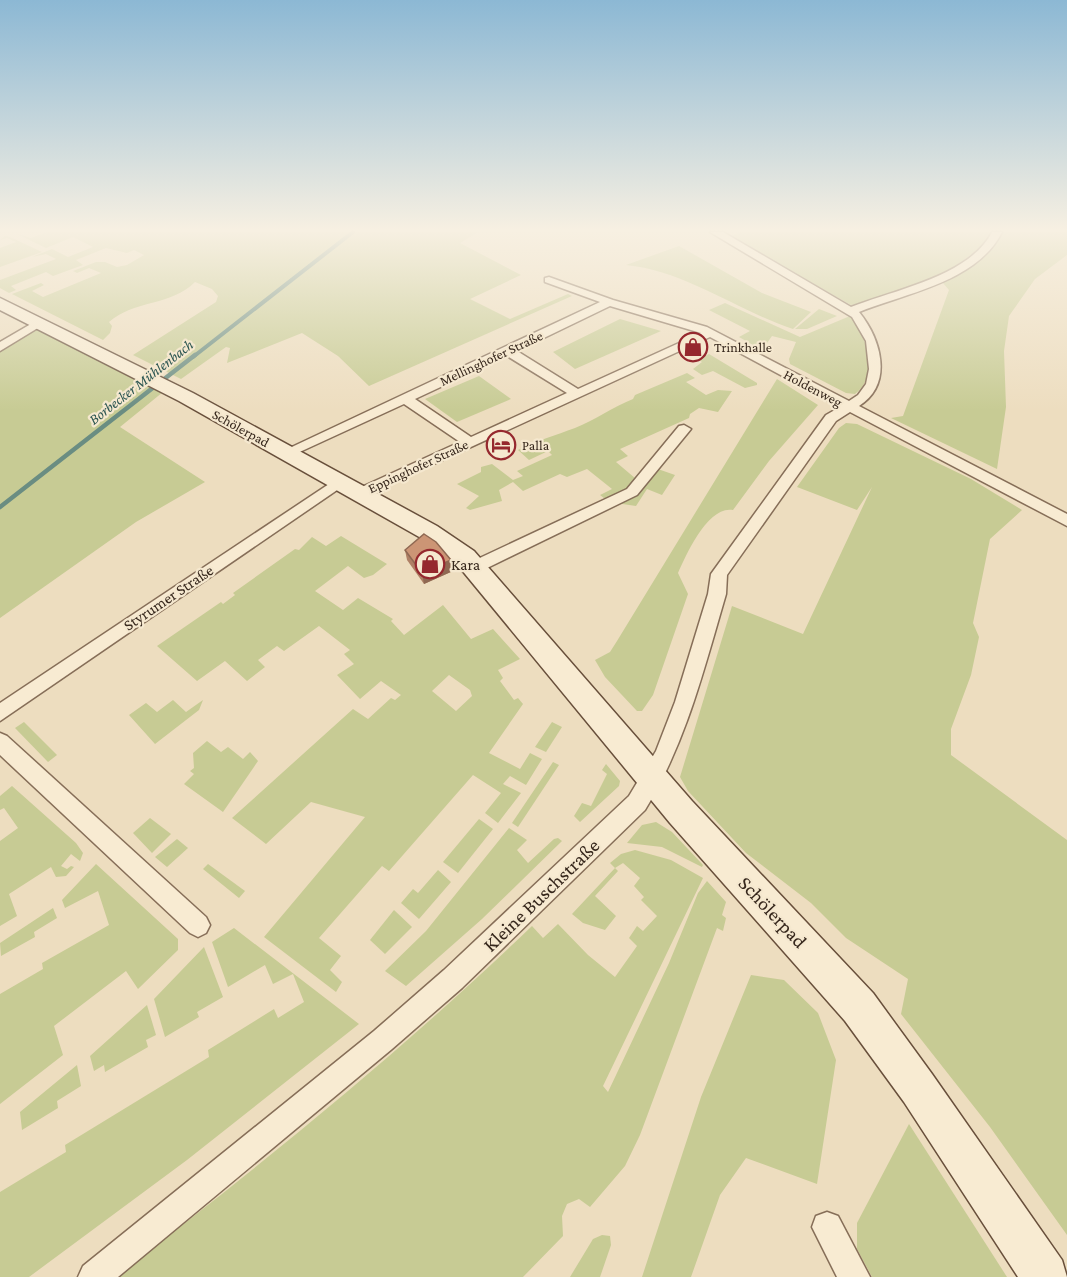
<svg xmlns="http://www.w3.org/2000/svg" width="1067" height="1277" viewBox="0 0 1067 1277" font-family="'Crimson Pro',serif">
  <rect width="100%" height="100%" fill="#edddbf"/>
  <g fill="#c7cb94" fill-rule="evenodd">
    <path d="M47,232H478L460,243L521,275L470,299L510,319L568,294L572,296L369,386L338,356L302,333L227,363L230,348L226,347L181,379L133,355L216,302L218,296L212,289L195,282C171,306 134,300 109,322L112,326L110,333L103,340L12,294L41,283L44,285L32,291L43,297L101,273L89,268L77,273L73,271L96,262H105L117,267L127,265L144,255L134,250L127,253L106,248L76,260L83,265L53,276L46,272L11,286L16,290L9,293L0,288V280L56,259L46,254L32,257L52,249L68,257L93,247L73,237L46,248L17,234L31,238Z"/>
    <path d="M740,232H990L992,234C965,269 895,301 851,305L730,237Z"/>
    <path d="M1002,232H1067V255L1035,279L1009,316L1004,351L1006,407L997,469L891,418L903,416L949,290L942,282L986,252Z"/>
    <path d="M5,236L10,237L42,252L0,267V248L16,242L7,238L0,240Z"/>
    <path d="M679,246L762,293L811,312L793,329C736,310 686,271 626,265Z"/>
    <path d="M725,303L800,337L850,316C867,336 880,375 855,394L846,393L790,364L789,359L796,342L772,336L762,350L739,337L750,331L709,310Z"/>
    <path d="M819,309L837,316L807,329H795Z"/>
    <path d="M620,319L661,331L575,369L553,352Z"/>
    <path d="M44,324L163,392L120,427L205,482L136,522L0,618V352Z"/>
    <path d="M709,354L757,383V385L745,388L713,371L702,375L693,369L702,362L698,359Z"/>
    <path d="M687,373L695,378L686,382L706,395L718,390L732,391L718,412L699,408L690,414L689,418L620,449L628,456L616,462L642,484L655,468L675,475L662,495L647,489L636,506L609,502L600,495L612,489L587,469L567,477L560,474L523,491L513,482L499,490L502,501L470,510L466,508L479,496L457,484L481,472V467L492,464L513,480L523,476L517,471L552,455L548,451L529,460L518,450C536,441 556,435 575,428C595,420 613,407 633,399L635,395Z"/>
    <path d="M479,376L511,399L457,422L425,399Z"/>
    <path d="M777,379L818,405L769,461L733,510C708,505 686,555 678,573L688,594L653,695L642,711H637L605,677L595,660L610,652L617,641Z"/>
    <path d="M846,423L857,424L971,479L1022,510L990,539L973,623L979,637L971,675L951,729V755L1067,840V1235L990,1127L901,1014L908,979L846,938L811,903L746,853L688,791L680,777L732,606L803,634L872,487L857,510L797,487L839,428Z"/>
    <path d="M341,536L387,564L373,575L364,578L348,566L315,591L343,610L358,598L393,619L391,621L404,635L443,605L471,639L493,629L520,659L498,670L503,678L500,681L514,700L518,698L523,704L489,753L520,769L530,753L542,759L526,785L510,776L503,784L521,793L498,823L485,813L501,793L473,775L389,871L382,866L319,938L341,956L330,970L342,982L336,992L264,937L365,817L311,802L266,844L232,818L353,709L368,719L391,698L395,700L401,695L381,681L360,699L337,675L354,664L344,654L350,650L319,626L284,651L277,646L258,660L265,667L247,681L225,661L197,681L157,646L221,602L223,604L235,595L233,593L295,549L299,550L312,537L326,546ZM449,675L470,690L472,696L456,711L432,691Z"/>
    <path d="M173,700L186,712L203,700L199,710L155,744L129,715L146,703L157,712Z"/>
    <path d="M24,722L57,755L48,762L15,728Z"/>
    <path d="M552,722L562,727L546,752L535,747Z"/>
    <path d="M207,741L221,752L228,747L243,759L250,752L258,761L223,812L184,784L194,774L190,771L194,768L193,753Z"/>
    <path d="M553,762L559,765L518,827L512,823Z"/>
    <path d="M606,764L620,781L619,786L580,822L574,816L582,803L591,806L607,774L602,770Z"/>
    <path d="M12,786L76,843L83,853L80,861L71,854L61,866L67,869L71,866L74,867L66,876L56,877L51,867L9,894L17,916L0,926V841L18,828L4,808L0,810V796Z"/>
    <path d="M150,818L171,834L152,853L133,833Z"/>
    <path d="M479,819L493,829L458,873L443,862Z"/>
    <path d="M656,822L672,832L703,865L702,867L662,847L627,843L642,825Z"/>
    <path d="M509,828L527,840L517,850L528,863L554,839L558,838L562,841L482,919L406,986L385,971L426,931Z"/>
    <path d="M177,839L188,848L167,867L155,857Z"/>
    <path d="M635,850L671,860L703,878L603,1086L608,1092L669,963L698,893L707,881L726,902L722,915L726,918L723,931L717,928L640,1135L625,1166L590,1207L579,1199L567,1204L562,1216L563,1236L523,1277H115C259,1167 401,1052 532,926L543,938L558,924L588,955L615,977L637,946L629,938L637,926L643,931L657,916L641,900L644,897L634,886L640,878L623,863L615,868L618,871L595,896L616,916L605,930L583,923L572,914L615,868L610,863L621,854Z"/>
    <path d="M96,864L178,939V950L138,989L126,971L54,1026L63,1055L0,1104V994L43,969L42,963L109,925L98,891L65,908L62,900Z"/>
    <path d="M208,864L245,891L239,898L203,869Z"/>
    <path d="M438,870L451,882L419,919L401,903L413,889L418,893Z"/>
    <path d="M53,908L57,918L34,932L35,937L1,956L0,943Z"/>
    <path d="M394,910L412,927L385,954L370,940Z"/>
    <path d="M234,928L359,1024L187,1160L29,1277H0V1192L66,1152L65,1145L209,1057L208,1050L274,1009L278,1018L304,1002L293,974L273,984L265,965L228,987L212,942Z"/>
    <path d="M204,947L223,997L197,1012L199,1017L165,1037L154,999Z"/>
    <path d="M751,975L784,980L818,1013L836,1060L817,1184L746,1158L720,1195L691,1277H642L701,1097Z"/>
    <path d="M147,1005L156,1035L146,1040L148,1047L105,1072L104,1065L94,1071L90,1056Z"/>
    <path d="M77,1065L81,1086L57,1101L58,1108L22,1130L20,1112Z"/>
    <path d="M909,1124L1007,1277H872L857,1249V1223Z"/>
    <path d="M602,1235L610,1236L611,1245L600,1277H570L593,1239Z"/>
  </g>
  <g fill="none" stroke-linecap="round" stroke-linejoin="round">
    <path stroke="#6a8d82" stroke-width="4" d="M193,357L353,232"/>
    <path stroke="#6a8d82" stroke-width="4.5" d="M0,507L195,355"/>
    <g stroke="#866e58" stroke-width="3">
      <g id="street">
        <path d="M710,232H723L851,307C894,290 970,276 992,232H1002C977,282 906,293 859,312C881,339 894,384 859,406L1067,514V526L850,412L836,421L727,575L726,594C704,669 686,743 645,810L462,988L392,1049L118,1277H78L83,1266L374,1031L444,970L629,796L656,751L675,702L708,594L711,574L826,415L840,407L710,337L358,499L350,494L353,491L460,442L404,404L291,456L286,457L279,453L600,302L545,282V278L549,277L613,300L707,327L849,401L858,395L866,384L869,369L866,341L852,317ZM610,306L701,333L578,389L517,351ZM507,356L567,393L471,437L415,399Z"/>
        <path d="M36,321L46,323L0,351V342Z"/>
        <path d="M684,425L691,429L637,495L481,571H469L467,567L469,563L627,489L679,426Z"/>
        <path d="M338,478L345,483L343,486L0,721V703Z"/>
        <path d="M0,733L7,736L206,917L210,925L206,933L198,937L190,933L0,755Z"/>
        <path d="M827,1212L838,1216L870,1277H837L812,1227L816,1216Z"/>
      </g>
    </g>
    <g stroke="#684f3b" stroke-width="3">
      <path id="secondary" d="M0,298L193,393L437,526L474,551L692,801L873,993L932,1074L1062,1260L1067,1277H1018L904,1102L845,1021L670,823L456,563L421,538L179,401L0,310Z"/>
    </g>
    <use href="#street" fill="#f8ebd2" fill-rule="evenodd"/>
    <use href="#secondary" fill="#f8ebd2" fill-rule="evenodd"/>
  </g>
  <path fill="#af8065" d="M405,550L451,560L453,571L424,584L407,560Z"/>
  <path fill="#8f6852" d="M451,560L453,571L424,584L422,573Z"/>
  <path fill="#cc9575" stroke="#8f6852" stroke-width="1.5" d="M424,534L436,542L451,560L422,573L405,550Z"/>
  <linearGradient id="sky" x2="0" y2="1"><stop stop-color="#8cb8d4"/><stop offset="0.56" stop-color="#f7f0e2"/><stop offset="1" stop-color="#f7f0e2" stop-opacity="0"/></linearGradient>
  <rect width="1067" height="411" fill="url(#sky)"/>
  <defs>
    <g id="shop-ring" transform="scale(1.5)"><circle r="9.5" fill="#f5e8cf" stroke="#95282e" stroke-width="1.5"/><path d="M-5-2.5h2.3a2.7 3.5 0 0 1 5.4 0H5L5.5 6h-11ZM-1.5-2.5h3a1.5 2.3 0 0 0-3 0Z" fill="#95282e"/></g>
    <g id="hotel-ring" transform="scale(1.5)"><circle r="9.5" fill="#f5e8cf" stroke="#95282e" stroke-width="1.5"/><path d="M-6-4.5h1.5V1H6V5H4.5V3h-9V5H-6ZM-4 0a1.8 1.8 0 1 1 3.6 0ZM.5 0V-2.5h3Q6-2.5 6 0Z" fill="#95282e"/></g>
  </defs>
  <g fill-rule="evenodd">
    <use href="#shop-ring" x="693" y="347"/>
    <use href="#hotel-ring" x="501" y="445"/>
    <use href="#shop-ring" x="430" y="564"/>
  </g>
  <g text-anchor="middle" stroke-width="4.5" stroke-linejoin="round" paint-order="stroke">
    <g font-size="14" fill="#36271c" stroke="#f5e8cf" text-anchor="start">
      <text x="714" y="352">Trinkhalle</text>
      <text x="522" y="450">Palla</text>
    </g>
    <g font-size="14" fill="#36271c" stroke="#f5e8cf">
      <text transform="translate(491 358) rotate(-25)" y="5">Mellinghofer Straße</text>
      <text transform="translate(813 388) rotate(28)" y="5">Holdenweg</text>
      <text transform="translate(241 428) rotate(29)" y="5">Schölerpad</text>
      <text transform="translate(418 466) rotate(-25)" y="5">Eppinghofer Straße</text>
    </g>
    <g font-size="15" font-style="italic" fill="#2b5551" stroke="#f5e8cf">
      <text transform="translate(141 382) rotate(-38)" y="5">Borbecker Mühlenbach</text>
    </g>
    <g font-size="16" fill="#36271c" stroke="#f5e8cf" text-anchor="start">
      <text x="451" y="570">Kara</text>
    </g>
    <g font-size="16" fill="#36271c" stroke="#f5e8cf">
      <text transform="translate(168 597) rotate(-34)" y="6">Styrumer Straße</text>
    </g>
    <g font-size="20" fill="#36271c" stroke="#f5e8cf">
      <text transform="translate(541 895) rotate(-44)" y="7">Kleine Buschstraße</text>
      <text transform="translate(773 912) rotate(47)" y="7">Schölerpad</text>
    </g>
  </g>
</svg>
